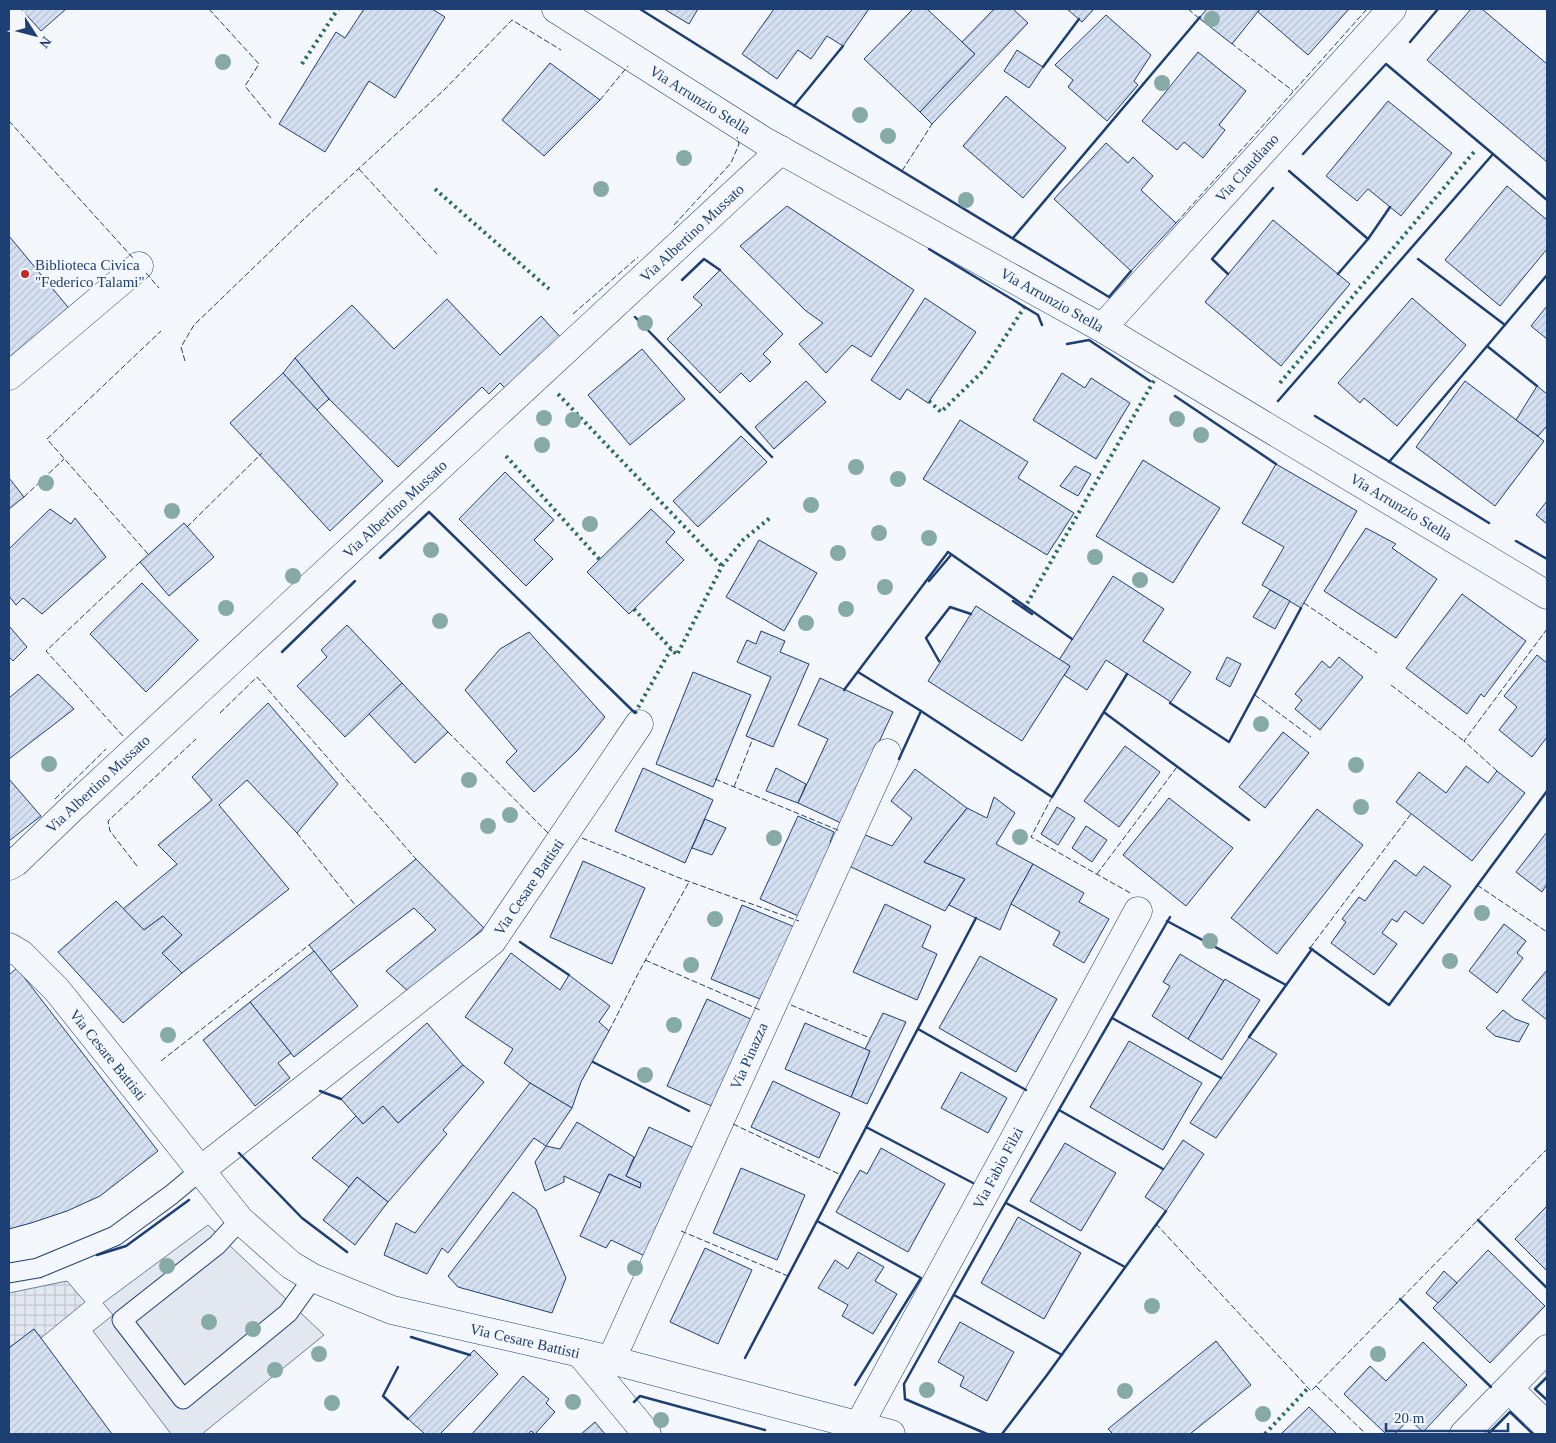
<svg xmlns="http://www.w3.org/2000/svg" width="1556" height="1443" viewBox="0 0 1556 1443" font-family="'Times New Roman',serif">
  <defs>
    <pattern id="plaza-grid" width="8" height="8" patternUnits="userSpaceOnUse" patternTransform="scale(1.25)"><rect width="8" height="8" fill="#e3e8f0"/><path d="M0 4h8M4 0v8" fill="none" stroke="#c2c8d1"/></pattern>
    <pattern id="building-hatch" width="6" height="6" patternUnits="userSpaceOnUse" patternTransform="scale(1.25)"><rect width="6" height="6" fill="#d5e0f0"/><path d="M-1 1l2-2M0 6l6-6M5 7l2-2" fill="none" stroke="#b6c1d1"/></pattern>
  </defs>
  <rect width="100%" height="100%" fill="#f4f7fb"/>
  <path fill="#e3e8f0" stroke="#687fa3" d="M208,1225L324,1335L202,1434H171L93,1331L113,1315L103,1303Z"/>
  <path fill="url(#plaza-grid)" stroke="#687fa3" d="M67,1281L85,1302L41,1338L34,1329L9,1348V1293Z"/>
  <g fill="url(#building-hatch)" stroke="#1d3f73">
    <path d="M21,9H66L41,31Z"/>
    <path d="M364,9H432L445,17L395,98L369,81L325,152L279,124L336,32L345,38Z"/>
    <path d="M664,9H698L689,24Z"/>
    <path d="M774,9H869L843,46L827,36L811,59L798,50L777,79L742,54Z"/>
    <path d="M913,9H927L975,54L920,112L864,59Z"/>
    <path d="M994,9H1013L1028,23L932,124L920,112L975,54L962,42Z"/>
    <path d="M1067,9H1094L1082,22Z"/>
    <path d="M1207,9H1260L1232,44L1199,18Z"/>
    <path d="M1260,9H1349L1308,55L1258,12Z"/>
    <path d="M1471,9H1482L1547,64V162L1427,60Z"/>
    <path d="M1106,15L1151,55L1134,81L1138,85L1107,121L1068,87L1073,80L1055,65Z"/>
    <path d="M1017,50L1043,67L1029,88L1004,71Z"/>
    <path d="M1198,52L1246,91L1219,125L1225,130L1203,158L1184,142L1177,150L1142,121Z"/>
    <path d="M550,63L600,100L544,156L502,120Z"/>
    <path d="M1006,96L1066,148L1023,198L963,146Z"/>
    <path d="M1388,101L1452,153L1401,216L1368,189L1357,201L1326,176Z"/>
    <path d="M1106,143L1128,163L1133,157L1153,176L1141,190L1176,223L1131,271L1054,199Z"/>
    <path d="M1507,186L1547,220V249L1500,306L1445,260Z"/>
    <path d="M787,206L914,290L871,357L852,345L826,373L799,344L823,323L806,311L740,246Z"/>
    <path d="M1273,220L1350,284L1281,366L1205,302Z"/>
    <path d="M9,236L72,312L9,365Z"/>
    <path d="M720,270L783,334L763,354L771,362L750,382L741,373L720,393L667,339L702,305L693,297Z"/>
    <path d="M925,298L976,332L928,403L907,389L900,400L871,380Z"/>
    <path d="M1412,298L1466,345L1397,426L1364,398L1360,403L1338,383Z"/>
    <path d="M447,299L500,355L541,316L564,341L510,393L500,383L489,394L482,387L398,467L329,399L295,358L352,305L394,349Z"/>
    <path d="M1547,306V339L1531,326Z"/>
    <path d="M642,349L685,399L630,445L588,395Z"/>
    <path d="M295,358L329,399L317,410L283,373Z"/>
    <path d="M283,373L383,481L330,531L230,423Z"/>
    <path d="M1062,373L1085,388L1091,378L1130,403L1096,459L1033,420Z"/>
    <path d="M806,381L826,402L774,449L755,427Z"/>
    <path d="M1465,381L1544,441L1495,506L1416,447Z"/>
    <path d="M1537,386L1547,394V426L1538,436L1516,420Z"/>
    <path d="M960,420L1028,462L1018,478L1074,513L1047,555L923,479Z"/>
    <path d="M741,436L767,462L698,527L673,501Z"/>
    <path d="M1143,460L1220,508L1173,583L1096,536Z"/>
    <path d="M1276,464L1357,511L1301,608L1262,585L1284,547L1242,523Z"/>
    <path d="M1075,466L1091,474L1078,496L1060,486Z"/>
    <path d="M505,472L554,520L534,540L553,559L526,586L459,519Z"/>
    <path d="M9,478L24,497L9,509Z"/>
    <path d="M1547,501V524L1536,515Z"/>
    <path d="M50,509L71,524L75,518L106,557L42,614L23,598L16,605L9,596V549Z"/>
    <path d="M651,509L675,532L666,542L684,560L629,614L587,572Z"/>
    <path d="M184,523L214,557L169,596L140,562Z"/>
    <path d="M1366,528L1396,544L1392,548L1437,579L1396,638L1324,591Z"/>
    <path d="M759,540L817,573L784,631L726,597Z"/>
    <path d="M1113,576L1164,609L1143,641L1191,672L1171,702L1106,660L1087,690L1064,675L1070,666L1059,660Z"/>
    <path d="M142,583L198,640L146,692L90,634Z"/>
    <path d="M1270,590L1290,601L1275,629L1253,617Z"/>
    <path d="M1462,594L1526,641L1484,697L1481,694L1467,714L1406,668Z"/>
    <path d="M976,606L1070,666L1022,741L928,681Z"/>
    <path d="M347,625L402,683L345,737L297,686L327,657L321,650Z"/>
    <path d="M9,626L27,647L13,661L9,657Z"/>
    <path d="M761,631L785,641L780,652L809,664L773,747L746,736L771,677L737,662L747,640L756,644Z"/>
    <path d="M529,632L605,717L578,750L534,792L506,762L517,751L465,690L500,649Z"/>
    <path d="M1537,655L1547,663V737L1532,757L1499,730L1517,707L1504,696Z"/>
    <path d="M1227,657L1241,664L1230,687L1216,679Z"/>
    <path d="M1339,657L1363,677L1320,730L1295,709L1302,700L1295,694L1322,661L1330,668Z"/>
    <path d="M693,672L751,695L713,787L656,764Z"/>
    <path d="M38,674L74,709L9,759V698Z"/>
    <path d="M820,678L893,712L841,823L798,803L828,739L798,725Z"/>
    <path d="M402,683L448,732L415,763L369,714Z"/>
    <path d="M268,703L338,784L297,833L247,780L219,805L289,889L182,973L162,953L182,935L163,916L144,930L123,909L177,864L158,845L212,800L192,777Z"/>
    <path d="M1283,732L1309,753L1265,808L1239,787Z"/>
    <path d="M1125,746L1160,772L1119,827L1084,801Z"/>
    <path d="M1466,766L1488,783L1497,771L1525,793L1472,861L1396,802L1419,772L1446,793Z"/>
    <path d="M643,768L713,800L685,863L615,831Z"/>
    <path d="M776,768L806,784L798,803L766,791Z"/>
    <path d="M915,769L967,808L924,862L965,879L945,911L849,866L863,834L892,846L912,818L891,801Z"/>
    <path d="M9,779L41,816L9,841Z"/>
    <path d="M994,797L1015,813L996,844L1033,864L1011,904L1000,930L949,905L965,879L924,862L967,808L987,818Z"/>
    <path d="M1169,798L1233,848L1186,906L1123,855Z"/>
    <path d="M1057,807L1075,818L1058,845L1041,834Z"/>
    <path d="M1317,809L1363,845L1277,954L1231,918Z"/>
    <path d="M798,816L834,832L830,842L835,845L803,918L760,899Z"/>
    <path d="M705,819L726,828L712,855L692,848Z"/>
    <path d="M1086,826L1107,840L1092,862L1072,848Z"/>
    <path d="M1547,832V884L1542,892L1516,872Z"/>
    <path d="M416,859L484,928L410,993L386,971L436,930L414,908L330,972L309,945Z"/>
    <path d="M1395,860L1416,876L1424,866L1451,886L1423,924L1405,911L1397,922L1392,919L1382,933L1397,944L1374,975L1331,943L1346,922L1342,919L1359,897L1365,901Z"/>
    <path d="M583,861L645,888L612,964L550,937Z"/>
    <path d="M1033,864L1084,893L1079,902L1109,919L1084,963L1053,945L1060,932L1011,904Z"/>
    <path d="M116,901L144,930L163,916L182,935L162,953L182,973L123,1023L58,952Z"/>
    <path d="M885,904L931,926L922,947L937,954L917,1000L853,972Z"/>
    <path d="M742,905L797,928L765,1001L711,979Z"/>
    <path d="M1504,924L1526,941L1517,953L1523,958L1497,993L1469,971Z"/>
    <path d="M314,951L358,1006L294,1057L250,1002Z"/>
    <path d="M511,953L560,990L569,975L610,1006L599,1022L609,1031L581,1082L572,1108L530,1083L504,1063L513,1049L465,1017Z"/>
    <path d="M1180,954L1224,981L1188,1039L1152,1016L1170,986L1163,982Z"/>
    <path d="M980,956L1057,999L1016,1072L939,1028Z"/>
    <path d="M17,968L158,1151L100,1196L67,1211L31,1223L9,1229V975Z"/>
    <path d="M1547,970V1020L1522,1000Z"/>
    <path d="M1225,979L1260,1000L1222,1060L1188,1039Z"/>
    <path d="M707,999L755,1021L716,1108L667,1086Z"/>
    <path d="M250,1002L291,1053L278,1063L290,1078L255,1106L203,1040Z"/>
    <path d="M1503,1010L1515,1019L1529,1024L1519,1042L1495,1036L1486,1028Z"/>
    <path d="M883,1013L906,1022L867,1104L851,1097L870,1051L865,1049Z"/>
    <path d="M427,1023L463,1065L398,1123L383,1106L363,1124L341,1099Z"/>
    <path d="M805,1023L870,1051L851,1097L785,1069Z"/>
    <path d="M1249,1037L1277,1054L1216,1138L1190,1123Z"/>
    <path d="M1129,1041L1202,1083L1163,1150L1090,1107Z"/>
    <path d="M463,1065L484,1082L443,1130L447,1134L388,1202L357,1177L349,1187L312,1158L356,1116L363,1124L383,1106L398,1123Z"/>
    <path d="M961,1072L1007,1098L988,1133L941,1108Z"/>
    <path d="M773,1081L840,1113L819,1158L751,1127Z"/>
    <path d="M530,1083L572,1108L546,1146L534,1138L448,1253L442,1248L427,1274L384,1255L396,1223L415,1233Z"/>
    <path d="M577,1122L634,1157L626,1176L641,1183L640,1188L609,1174L600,1193L564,1176V1182L545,1191L535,1162L546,1146L560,1149Z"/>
    <path d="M649,1127L696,1149L647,1257L611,1240L606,1248L580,1236L609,1174L640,1188L641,1183L626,1176Z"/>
    <path d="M1183,1140L1204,1154L1166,1211L1145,1197Z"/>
    <path d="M1065,1143L1116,1173L1081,1231L1030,1201Z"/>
    <path d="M881,1148L945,1184L908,1252L836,1212L860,1170L867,1174Z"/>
    <path d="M741,1168L805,1195L777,1260L713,1233Z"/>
    <path d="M357,1177L388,1202L355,1245L323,1220Z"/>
    <path d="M513,1192L536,1209L566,1278L552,1313L458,1287L448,1276Z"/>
    <path d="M1547,1206V1271L1515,1239Z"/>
    <path d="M1018,1217L1081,1253L1044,1319L981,1283Z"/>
    <path d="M705,1248L752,1270L718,1344L670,1322Z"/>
    <path d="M1488,1250L1545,1306L1490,1363L1433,1308Z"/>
    <path d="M858,1252L884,1267L875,1281L897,1294L873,1334L842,1316L848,1305L818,1288L835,1260L848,1269Z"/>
    <path d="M1444,1271L1457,1283L1438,1303L1426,1293Z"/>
    <path d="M960,1322L1014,1352L987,1401L960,1386L964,1377L938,1362Z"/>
    <path d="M34,1329L41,1338L112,1434H9V1348Z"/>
    <path d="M1216,1341L1251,1385L1190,1434H1113L1108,1429Z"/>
    <path d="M1423,1342L1467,1385L1423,1432L1409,1419L1395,1434H1386L1344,1394L1370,1366L1386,1381Z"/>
    <path d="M474,1350L498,1374L440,1434H425L408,1419Z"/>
    <path d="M523,1376L549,1399L546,1403L555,1412L535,1434L531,1431L528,1434H472Z"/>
    <path d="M1309,1407L1337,1434H1281Z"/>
    <path d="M595,1422L605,1434H581Z"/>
  </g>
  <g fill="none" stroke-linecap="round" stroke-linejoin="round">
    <g stroke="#1d3f73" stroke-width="21">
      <g id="service">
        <path d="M240,1220L217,1245L122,1320L183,1399L288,1313L313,1278"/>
        <path d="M9,1273L38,1268L115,1236L171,1195L201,1170"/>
      </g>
    </g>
    <g stroke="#1d3f73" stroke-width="29">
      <g id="minor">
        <path d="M556,9L764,141L1102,328L1547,595"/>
        <path d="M1102,328L1392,9"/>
        <path d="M9,866L16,862L70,810L781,150"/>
        <path d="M201,1170L492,941L639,724"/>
        <path d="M580,1353L647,1434"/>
        <path d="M611,1360L887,753"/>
        <path d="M1509,1389L1547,1426"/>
        <path d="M859,1425L1138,911"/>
        <path d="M1464,1434L1547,1349"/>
      </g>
    </g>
    <g stroke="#1d3f73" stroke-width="29">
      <g id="tertiary">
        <path d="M9,376L139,266"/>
        <path d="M9,947L21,954L57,990L240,1220L291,1265L313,1278L392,1310L611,1360L891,1434"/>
      </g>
    </g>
    <use href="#service" stroke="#f4f7fb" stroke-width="19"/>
    <use href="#minor" stroke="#f4f7fb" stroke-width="28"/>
    <use href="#tertiary" stroke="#f4f7fb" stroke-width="28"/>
    <g stroke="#2c6c60" stroke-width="4" stroke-dasharray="2.5 4" stroke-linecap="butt">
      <path d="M302,64L338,9"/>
      <path d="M435,189L549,289"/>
      <path d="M1280,383L1474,152"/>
      <path d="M558,394L722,566"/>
      <path d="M929,401L941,412L984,370L1025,306"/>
      <path d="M506,456L600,560"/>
      <path d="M634,609L677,655L722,566L743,540L771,517"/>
      <path d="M1024,609L1156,377"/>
      <path d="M635,713L671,649"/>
      <path d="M1265,1434L1308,1388"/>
    </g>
    <g stroke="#1d3f73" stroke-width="1" stroke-dasharray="6 2.5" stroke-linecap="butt">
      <path d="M209,9L259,64L245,86L271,118"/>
      <path d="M1188,9L1201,20"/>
      <path d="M1231,43L1293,91"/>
      <path d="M600,100L628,66"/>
      <path d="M9,121L133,258"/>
      <path d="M359,169L437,254"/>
      <path d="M902,171L932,124"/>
      <path d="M1176,223L1367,9"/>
      <path d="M674,225L731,163L739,144L737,137"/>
      <path d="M146,273L159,288"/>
      <path d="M573,314L638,257"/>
      <path d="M185,361L181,347L194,325L304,219L444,90L512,20L561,50"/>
      <path d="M24,497L64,459"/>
      <path d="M187,527L262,453"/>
      <path d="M148,554L47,439L161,331"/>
      <path d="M1304,603L1377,653"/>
      <path d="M1391,685L1464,741"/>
      <path d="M1255,695L1311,737"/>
      <path d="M220,713L257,677L416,859"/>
      <path d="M448,732L550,835"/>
      <path d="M123,736L46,651L140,562"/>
      <path d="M1497,771L1464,741L1547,629"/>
      <path d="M715,779L840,831"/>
      <path d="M734,787L753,738"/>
      <path d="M1052,797L1031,837L1132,894"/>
      <path d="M55,799L106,749"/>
      <path d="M297,833L356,906"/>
      <path d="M582,838L682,879L799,921"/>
      <path d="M137,866L110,831L108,821L196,739"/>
      <path d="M1097,874L1177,767"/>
      <path d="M1477,885L1547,932"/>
      <path d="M1310,948L1411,814"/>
      <path d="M645,960L760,1010"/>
      <path d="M791,1005L870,1038"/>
      <path d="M609,1031L640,970L689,882"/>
      <path d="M161,1061L309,945"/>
      <path d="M733,1124L841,1175"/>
      <path d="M1156,1224L1311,1391L1547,1149"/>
      <path d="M681,1231L788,1276"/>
      <path d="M1316,1386L1366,1434"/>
    </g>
    <g stroke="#1d3f73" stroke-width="2.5">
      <path d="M640,9L785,100L1109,297L1131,271"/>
      <path d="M1410,42L1438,9"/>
      <path d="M1043,67L1079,19"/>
      <path d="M794,106L843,46"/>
      <path d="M1303,154L1386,64L1493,154"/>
      <path d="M1289,171L1368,239L1338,274"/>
      <path d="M1013,238L1200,17"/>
      <path d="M1368,239L1390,207"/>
      <path d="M929,249L1038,315L1042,325"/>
      <path d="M1418,259L1505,325"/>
      <path d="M1228,274L1212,259L1273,188"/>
      <path d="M682,280L704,259L720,270"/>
      <path d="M635,317L772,457"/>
      <path d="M1067,344L1089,340L1150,381"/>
      <path d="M1487,346L1537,386"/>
      <path d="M1175,396L1276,464"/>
      <path d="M1278,401L1493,154L1547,200"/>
      <path d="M1315,416L1489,523"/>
      <path d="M1389,462L1547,275"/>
      <path d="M1516,541L1547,559"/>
      <path d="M380,558L429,512L635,713"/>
      <path d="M929,581L951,555"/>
      <path d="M1013,601L1032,614"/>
      <path d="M282,652L355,581"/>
      <path d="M939,661L926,638L950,607L971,614"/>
      <path d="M858,672L921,711L899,759"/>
      <path d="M844,690L948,552L1072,639"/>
      <path d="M1170,703L1229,742L1301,608"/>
      <path d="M921,711L1052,797L1127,674"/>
      <path d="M1105,713L1249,820"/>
      <path d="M1167,921L1286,985"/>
      <path d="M520,942L569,975"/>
      <path d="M1310,948L1389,1005L1547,791"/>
      <path d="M1112,1018L1221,1078"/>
      <path d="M918,1029L1026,1090"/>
      <path d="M1249,1037L1312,949"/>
      <path d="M593,1062L689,1111"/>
      <path d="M320,1091L341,1099"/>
      <path d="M1059,1110L1163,1169"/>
      <path d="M866,1127L973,1183"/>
      <path d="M239,1153L302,1218L347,1252"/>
      <path d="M1006,1203L1125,1267"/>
      <path d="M1478,1220L1547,1288"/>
      <path d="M817,1221L921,1278L855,1385"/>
      <path d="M97,1255L126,1246L189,1200"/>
      <path d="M954,1295L1062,1355"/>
      <path d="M1400,1299L1491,1387"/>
      <path d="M411,1337L470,1355"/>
      <path d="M745,1358L976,918"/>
      <path d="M398,1367L383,1396L408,1419"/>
      <path d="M1547,1377L1535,1389L1547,1400"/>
      <path d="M634,1402L640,1396L765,1430"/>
      <path d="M987,1434L905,1399L904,1384L995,1221L1170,917"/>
      <path d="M1002,1434L1047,1375L1166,1211"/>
      <path d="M1488,1434L1510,1412L1533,1434"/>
    </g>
  </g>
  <g fill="#86aba6">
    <circle cx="1212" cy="19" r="8"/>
    <circle cx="223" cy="62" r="8"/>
    <circle cx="1162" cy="83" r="8"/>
    <circle cx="860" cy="115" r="8"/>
    <circle cx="888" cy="136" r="8"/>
    <circle cx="684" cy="158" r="8"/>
    <circle cx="601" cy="189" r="8"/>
    <circle cx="966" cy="200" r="8"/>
    <circle cx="645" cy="323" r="8"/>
    <circle cx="544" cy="418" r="8"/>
    <circle cx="1177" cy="419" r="8"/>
    <circle cx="573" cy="420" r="8"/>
    <circle cx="1201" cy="435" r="8"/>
    <circle cx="542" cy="445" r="8"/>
    <circle cx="856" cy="467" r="8"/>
    <circle cx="898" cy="479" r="8"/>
    <circle cx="46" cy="483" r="8"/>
    <circle cx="811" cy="505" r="8"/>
    <circle cx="172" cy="511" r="8"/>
    <circle cx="590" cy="524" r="8"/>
    <circle cx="879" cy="533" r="8"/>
    <circle cx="929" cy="538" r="8"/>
    <circle cx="431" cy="550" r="8"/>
    <circle cx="838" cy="553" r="8"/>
    <circle cx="1095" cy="557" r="8"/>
    <circle cx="293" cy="576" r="8"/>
    <circle cx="1140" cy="580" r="8"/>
    <circle cx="885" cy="587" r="8"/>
    <circle cx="226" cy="608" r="8"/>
    <circle cx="846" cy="609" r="8"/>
    <circle cx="440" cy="621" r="8"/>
    <circle cx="806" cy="623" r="8"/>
    <circle cx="1261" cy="724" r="8"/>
    <circle cx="49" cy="764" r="8"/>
    <circle cx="1356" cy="765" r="8"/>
    <circle cx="469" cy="780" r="8"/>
    <circle cx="1361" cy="807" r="8"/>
    <circle cx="510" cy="815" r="8"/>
    <circle cx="488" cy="826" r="8"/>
    <circle cx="1020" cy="837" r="8"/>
    <circle cx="774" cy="838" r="8"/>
    <circle cx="1482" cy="913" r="8"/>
    <circle cx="715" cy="919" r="8"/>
    <circle cx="1210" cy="941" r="8"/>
    <circle cx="1450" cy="961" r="8"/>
    <circle cx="691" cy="965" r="8"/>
    <circle cx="674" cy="1025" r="8"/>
    <circle cx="168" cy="1035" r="8"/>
    <circle cx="645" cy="1075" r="8"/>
    <circle cx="167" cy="1266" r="8"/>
    <circle cx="635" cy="1268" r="8"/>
    <circle cx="1152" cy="1306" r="8"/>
    <circle cx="209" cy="1322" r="8"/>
    <circle cx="253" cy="1329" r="8"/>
    <circle cx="319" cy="1354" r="8"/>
    <circle cx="1378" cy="1354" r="8"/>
    <circle cx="275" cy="1370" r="8"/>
    <circle cx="927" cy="1390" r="8"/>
    <circle cx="1125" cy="1391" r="8"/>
    <circle cx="573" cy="1402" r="8"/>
    <circle cx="332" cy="1403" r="8"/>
    <circle cx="1263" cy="1414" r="8"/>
    <circle cx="661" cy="1420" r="8"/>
  </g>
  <circle fill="#c62828" stroke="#f4f7fb" stroke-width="2" cx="25" cy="274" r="5"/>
  <g text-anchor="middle" stroke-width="4" stroke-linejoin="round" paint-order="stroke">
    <g font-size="15" fill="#1d3f73" stroke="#f4f7fb">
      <text transform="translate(700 100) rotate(32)" y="5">Via Arrunzio Stella</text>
      <text transform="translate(1247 168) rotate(-48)" y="5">Via Claudiano</text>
      <text transform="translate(692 233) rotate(-43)" y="5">Via Albertino Mussato</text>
      <text transform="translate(1052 300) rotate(29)" y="5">Via Arrunzio Stella</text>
      <text transform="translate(1401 507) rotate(31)" y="5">Via Arrunzio Stella</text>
      <text transform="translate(395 509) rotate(-43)" y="5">Via Albertino Mussato</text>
      <text transform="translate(98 784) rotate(-43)" y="5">Via Albertino Mussato</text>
      <text transform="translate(529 887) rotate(-56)" y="5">Via Cesare Battisti</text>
      <text transform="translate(108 1055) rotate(51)" y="5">Via Cesare Battisti</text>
      <text transform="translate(749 1056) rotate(-66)" y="5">Via Pinazza</text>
      <text transform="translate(998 1168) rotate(-62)" y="5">Via Fabio Filzi</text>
      <text transform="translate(525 1341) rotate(13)" y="5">Via Cesare Battisti</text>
    </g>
    <g font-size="15" fill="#1d3f73" stroke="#f4f7fb" text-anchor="start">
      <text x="35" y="270">Biblioteca Civica<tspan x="35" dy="17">"Federico Talami"</tspan></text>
    </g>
  </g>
  <rect width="1556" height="1443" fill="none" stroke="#1d3f73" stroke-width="20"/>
  <g transform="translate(35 35) rotate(126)" stroke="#f4f7fb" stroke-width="4" paint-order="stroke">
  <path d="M0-4L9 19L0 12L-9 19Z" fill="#1d3f73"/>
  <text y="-8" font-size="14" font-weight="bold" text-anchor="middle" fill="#1d3f73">N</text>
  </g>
  <path d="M1386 1423v8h122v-8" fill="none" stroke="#1d3f73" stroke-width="2.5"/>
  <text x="1394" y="1423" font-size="15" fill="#1d3f73" stroke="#f4f7fb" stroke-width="4" paint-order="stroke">20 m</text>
</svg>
